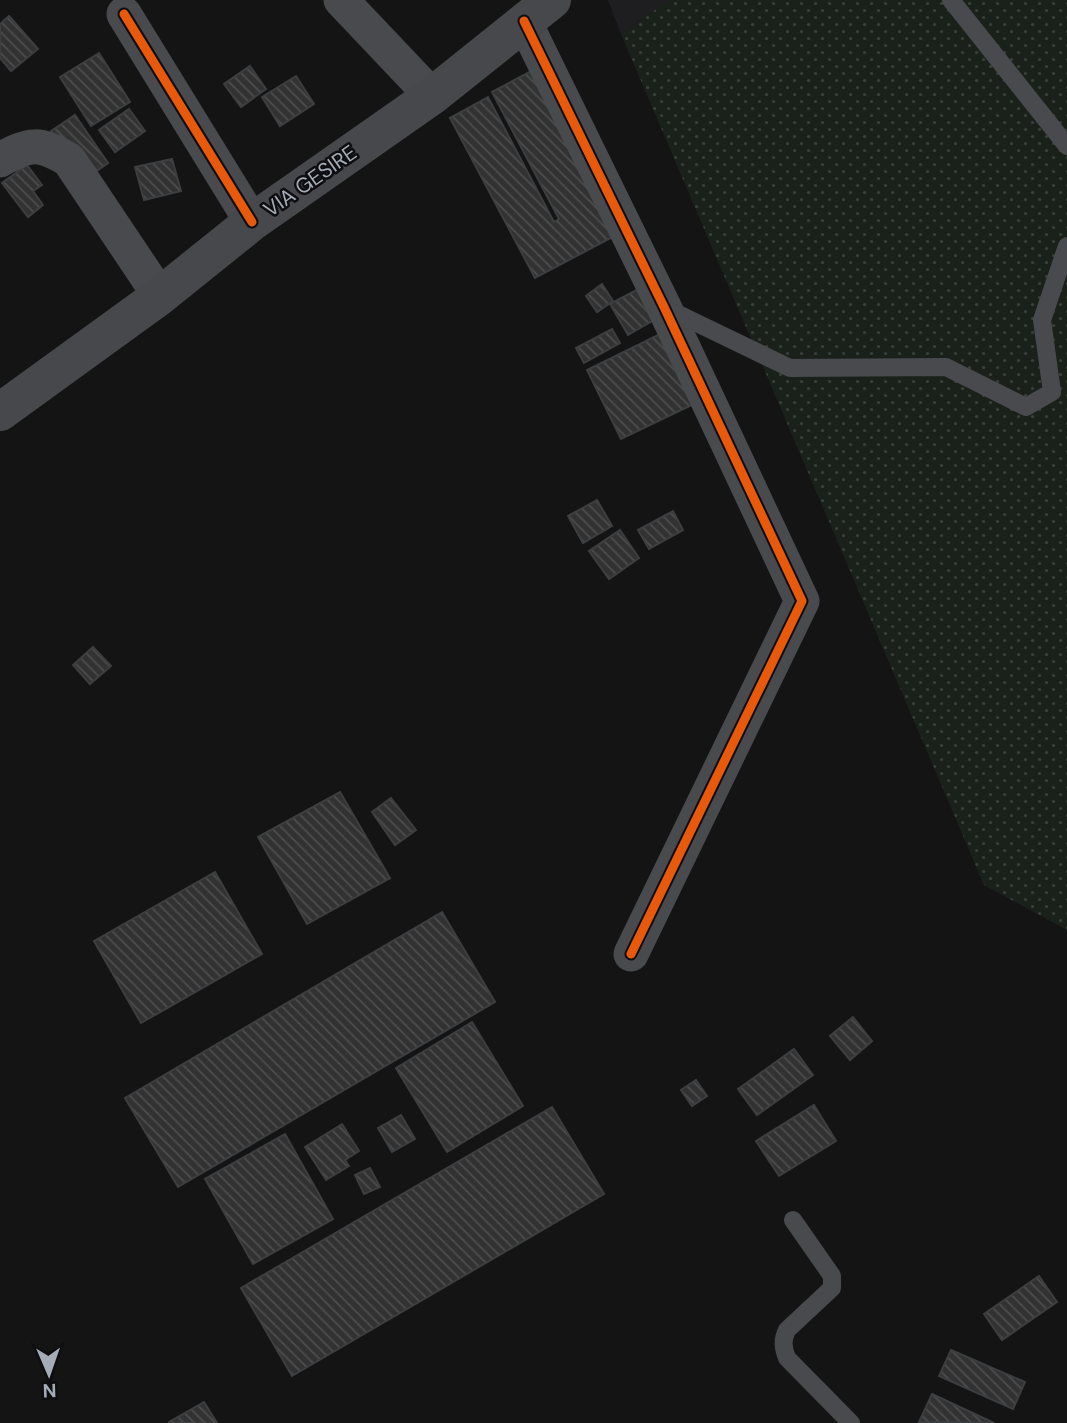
<svg xmlns="http://www.w3.org/2000/svg" width="1067" height="1423" viewBox="0 0 1067 1423" font-family="'DM Sans',sans-serif">
  <defs>
    <pattern id="grass-dots" width="8" height="8" patternUnits="userSpaceOnUse" patternTransform="scale(1.75)"><rect width="8" height="8" fill="#1a211a"/><path d="M2 2h.1M6 6h.1" fill="none" stroke="#383f39" stroke-width="1.8" stroke-linecap="round"/></pattern>
    <pattern id="building-back-hatch" width="6" height="6" patternUnits="userSpaceOnUse" patternTransform="scale(1.75)"><rect width="6" height="6" fill="#323233"/><path d="M-1 5l2 2M0 0l6 6M5-1l2 2" fill="none" stroke="#4d4d4e"/></pattern>
  </defs>
  <rect width="100%" height="100%" fill="#141414"/>
  <path fill="#1e1e20" d="M608,0H669L621,34Z"/>
  <path fill="url(#grass-dots)" d="M669,0H1067V930L984,885L621,34Z"/>
  <g fill="url(#building-back-hatch)" stroke="#3c3e40" stroke-width="2">
    <path d="M9,16L38,49L11,71L0,58V24Z"/>
    <path d="M99,53L130,102L91,126L60,77Z"/>
    <path d="M250,66L266,89L241,107L224,84Z"/>
    <path d="M533,70L620,233L535,278L450,118L488,97L554,222L559,219L492,92Z"/>
    <path d="M296,76L314,104L280,126L262,97Z"/>
    <path d="M129,109L145,131L115,152L99,130Z"/>
    <path d="M75,115L108,163L84,180L51,131Z"/>
    <path d="M172,159L181,191L144,200L135,167Z"/>
    <path d="M27,165L42,185L33,191L43,205L28,217L2,183Z"/>
    <path d="M602,284L613,301L597,312L586,296Z"/>
    <path d="M644,286L661,316L628,335L610,304Z"/>
    <path d="M612,329L620,343L584,363L576,348Z"/>
    <path d="M664,332L698,402L621,439L587,370Z"/>
    <path d="M597,500L612,526L583,543L568,516Z"/>
    <path d="M673,511L683,530L649,549L638,530Z"/>
    <path d="M620,530L639,558L609,579L589,551Z"/>
    <path d="M93,647L111,666L90,684L73,665Z"/>
    <path d="M340,792L390,878L307,924L258,837Z"/>
    <path d="M391,798L416,830L395,845L372,812Z"/>
    <path d="M215,872L262,954L141,1023L94,941Z"/>
    <path d="M442,912L495,1002L178,1187L125,1098Z"/>
    <path d="M853,1017L872,1041L850,1060L830,1036Z"/>
    <path d="M472,1022L523,1106L447,1152L396,1068Z"/>
    <path d="M794,1049L813,1075L757,1115L738,1089Z"/>
    <path d="M696,1080L707,1096L692,1106L681,1090Z"/>
    <path d="M814,1105L836,1141L779,1176L756,1141Z"/>
    <path d="M552,1107L604,1194L292,1376L241,1288Z"/>
    <path d="M401,1115L415,1139L392,1152L378,1128Z"/>
    <path d="M342,1124L359,1151L345,1160L349,1166L326,1180L305,1147Z"/>
    <path d="M285,1134L333,1219L253,1264L205,1179Z"/>
    <path d="M370,1168L380,1187L364,1194L355,1175Z"/>
    <path d="M1039,1276L1057,1302L1002,1340L984,1314Z"/>
    <path d="M951,1350L1025,1382L1013,1409L939,1376Z"/>
    <path d="M932,1394L994,1423L919,1422Z"/>
    <path d="M204,1402L217,1423H169V1422Z"/>
  </g>
  <g fill="none" stroke-linecap="round" stroke-linejoin="round">
    <g stroke="#484a4d" stroke-width="18">
      <path d="M951,0L1067,146"/>
      <path d="M670,310L790,368L946,367L1026,407L1052,392L1042,320L1067,246"/>
      <path d="M793,1220L832,1276V1288L787,1330C782,1340 783,1348 787,1358L851,1423"/>
    </g>
    <g stroke="#484a4d" stroke-width="35">
      <path d="M341,0L432,96"/>
      <path d="M124,14L252,222"/>
      <path d="M524,21L664,307L802,601L631,954"/>
      <path d="M0,160C30,143 39,142 69,160L160,296"/>
    </g>
    <path stroke="#46484b" stroke-width="38" d="M0,412L160,296L252,222L432,96L552,0"/>
    <g stroke="#0e0e10" stroke-width="13">
      <g id="cycleway">
        <path d="M124,14L252,222"/>
        <path d="M524,21L664,307L802,601L631,954"/>
      </g>
    </g>
    <use href="#cycleway" stroke="#e8590c" stroke-width="9"/>
  </g>
  <g text-anchor="middle" stroke-width="5" stroke-linejoin="round" paint-order="stroke">
    <g font-size="21" fill="#a4acb6" stroke="#0e0e10">
      <text transform="translate(310 181) rotate(-35)" y="7">VIA GESIRE</text>
    </g>
  </g>
  <g transform="translate(49 1374) rotate(178)" stroke="#0e0e10" stroke-width="5" paint-order="stroke">
  <path d="M0-5L12 26L0 18L-12 26Z" fill="#a4acb6"/>
  <text y="-10" font-size="19" font-weight="bold" text-anchor="middle" fill="#a4acb6">N</text>
  </g>
</svg>
